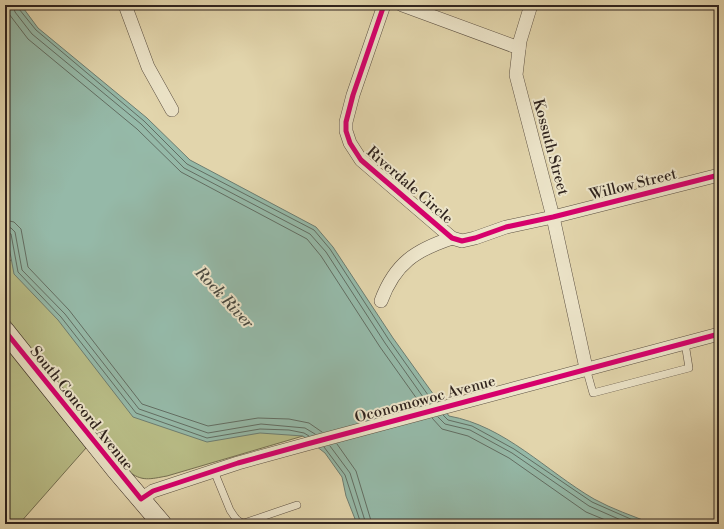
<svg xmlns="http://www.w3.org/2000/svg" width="724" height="529" viewBox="0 0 724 529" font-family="'Libre Bodoni',serif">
  <rect width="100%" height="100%" fill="#e2d5ac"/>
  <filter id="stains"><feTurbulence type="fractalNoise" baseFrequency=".005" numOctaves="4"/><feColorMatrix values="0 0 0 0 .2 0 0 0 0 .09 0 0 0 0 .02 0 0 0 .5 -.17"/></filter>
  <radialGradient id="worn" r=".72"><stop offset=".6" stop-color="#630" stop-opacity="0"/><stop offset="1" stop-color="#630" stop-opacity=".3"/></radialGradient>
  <g fill="#b8bc86" stroke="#747052">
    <path d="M25,258L303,436L167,476C150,479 142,482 128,471L5,315V261Z"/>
    <path d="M5,347L86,448L19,524H5Z"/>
  </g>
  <path fill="#95b9a8" stroke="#6d7d71" d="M5,5H21L38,28L147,118L190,160L316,227L333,247L393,338L449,416C505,426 546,471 594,499C612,509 633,516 653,524H357L346,496L342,477L325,453L303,436L260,433L207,442L133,417L58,320L14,274L5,225Z"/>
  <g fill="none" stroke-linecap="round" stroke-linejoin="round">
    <g stroke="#626e63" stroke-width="1">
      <path d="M7,5L9,14L28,39L137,129L181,172L307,239L321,256L380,347L422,406"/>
      <path d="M13,5L15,12L32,34L141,124L184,168L310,234L326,252L385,343L428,404"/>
      <path d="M18,5L19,9L36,30L144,121L187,164L314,230L330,249L389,340L433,402"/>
      <path d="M5,220L14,222L21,229L28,267L69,310L142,404L208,426L258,418L289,419L309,423L322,432"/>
      <path d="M5,226L11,228L15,232L22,270L65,314L139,409L208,433L261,424L305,428L315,434"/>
      <path d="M5,231L11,234L18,272L61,317L136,413L207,438L260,429L289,430L304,433L309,436"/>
      <path d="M443,415L448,420L472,426L514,449L592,502L642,524"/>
      <path d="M438,417L445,424L470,430L512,453L589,506L630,524"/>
      <path d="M432,418L442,429L468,436L509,458L586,512L615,524"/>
      <path d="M337,444L356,471L372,524"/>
      <path d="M330,446L350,473L366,524"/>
      <path d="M324,447L345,475L361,524"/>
    </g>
    <g stroke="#5c5042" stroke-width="8">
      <g id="lane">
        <path d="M586,368L593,393L689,368L685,343"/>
        <path d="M214,471L230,510C234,516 237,522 244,523L297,505"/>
      </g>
    </g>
    <g stroke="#5c5042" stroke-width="14">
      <g id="street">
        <path d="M125,5L148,67L172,110"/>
        <path d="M384,5L353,95L346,122V131L350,143L361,160L452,238L462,241L475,238L506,227L553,217L719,175"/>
        <path d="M402,5L519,48"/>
        <path d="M531,5L520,41L516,75L553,217L586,368"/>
        <path d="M381,301C395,263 416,250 452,238"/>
        <path d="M141,499L153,491L238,463L307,444L719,334"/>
      </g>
    </g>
    <g stroke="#30241e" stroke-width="20">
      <path id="secondary" d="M5,331L116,470L162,524"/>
    </g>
    <use href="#lane" stroke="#ece4c9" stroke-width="7"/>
    <use href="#street" stroke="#ece4c9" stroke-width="13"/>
    <use href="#secondary" stroke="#ece4c9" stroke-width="19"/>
    <g stroke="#ece4c9" stroke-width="8">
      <g id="cycleway">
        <path d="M384,5L353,95L346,122V131L350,143L361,160L452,238L462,241L475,238L506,227L553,217L719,175"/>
        <path d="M5,331L141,499L153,491L238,463L307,444L719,334"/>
      </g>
    </g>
    <use href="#cycleway" stroke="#d6006c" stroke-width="5"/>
  </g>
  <g text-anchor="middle" stroke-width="4" stroke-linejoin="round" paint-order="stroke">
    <g font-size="15" fill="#30241e" stroke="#ece4c9">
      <text transform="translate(551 147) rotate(75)" y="5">Kossuth Street</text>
      <text transform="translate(633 184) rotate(-14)" y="5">Willow Street</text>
      <text transform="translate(410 185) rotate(41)" y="5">Riverdale Circle</text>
      <text transform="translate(425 399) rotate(-15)" y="5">Oconomowoc Avenue</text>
      <text transform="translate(82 408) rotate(51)" y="5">South Concord Avenue</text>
    </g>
    <g font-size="16" font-style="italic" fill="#494940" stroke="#ece4c9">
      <text transform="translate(225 297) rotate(47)" y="6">Rock River</text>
    </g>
  </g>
  <rect width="724" height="529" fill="none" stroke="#e2d5ac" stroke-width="20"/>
  <rect x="6" y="6" width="712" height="517" fill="none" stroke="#30241e" stroke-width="2"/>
  <rect x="10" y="10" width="704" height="509" fill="none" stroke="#30241e"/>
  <rect width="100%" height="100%" filter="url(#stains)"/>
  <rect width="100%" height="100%" fill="url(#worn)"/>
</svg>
